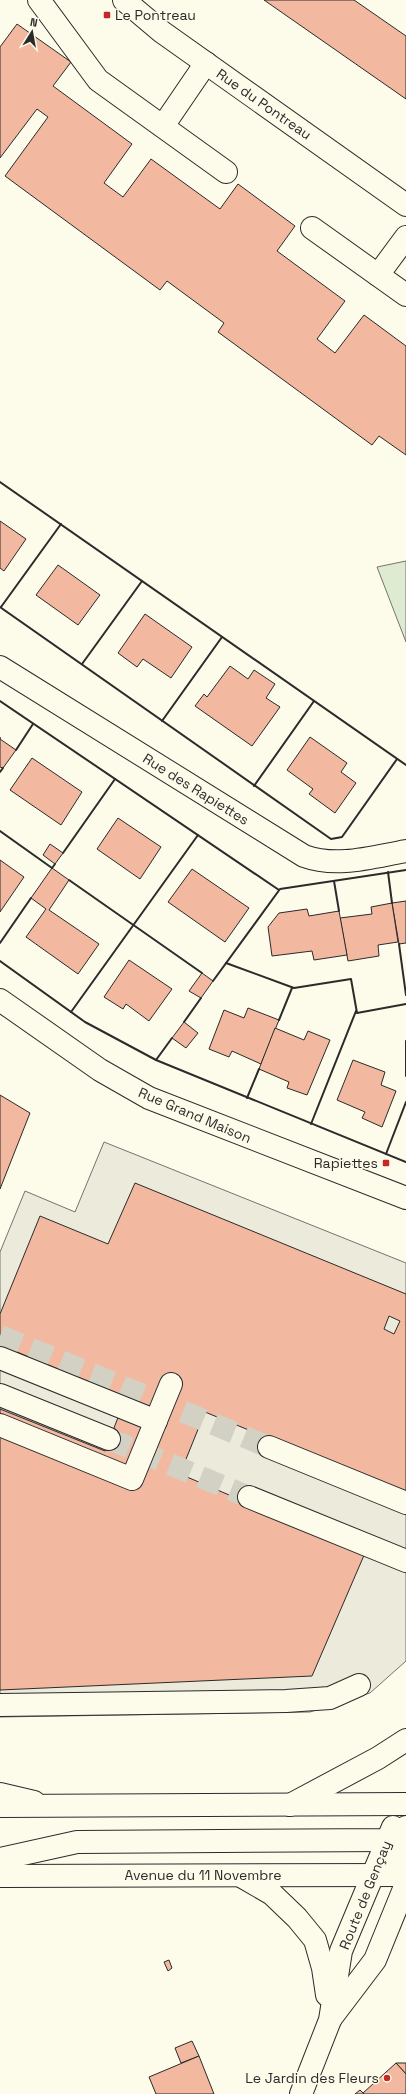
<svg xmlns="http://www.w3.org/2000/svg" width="406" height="2094" viewBox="0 0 406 2094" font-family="'Space Grotesk',sans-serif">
  <rect width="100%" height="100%" fill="#fdfbea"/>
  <path fill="#deebd1" stroke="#74746e" d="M406,561V642L377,567Z"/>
  <path fill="#eceadb" stroke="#74746e" d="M104,1142L406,1263V1661L370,1693L310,1712L0,1717V1252L25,1191L75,1212Z"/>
  <g fill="#f2b8a0" stroke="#2b2b2b" fill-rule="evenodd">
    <path d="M264,0H354L406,36V99Z"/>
    <path d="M17,24L71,62L53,86L132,144L104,183L123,197L151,159L220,209L238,184L295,226L277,251L345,301L317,339L335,353L364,315L406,346V455L379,436L372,445L218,332L224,323L167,281L160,290L5,176L48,117L37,109L0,158V47Z"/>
    <path d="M0,521L26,539L4,571L0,568Z"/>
    <path d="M58,565L100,595L78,625L36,595Z"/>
    <path d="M145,614L192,647L171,678L143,659L137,667L118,653Z"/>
    <path d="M230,666L248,679L254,670L275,684L266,698L280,707L252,746L195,706L204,694L207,697Z"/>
    <path d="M0,737V739L16,750L3,768L0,767Z"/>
    <path d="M310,737L347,763L341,772L356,783L335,813L309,794L313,789L287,770Z"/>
    <path d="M32,758L82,792L61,825L10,790Z"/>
    <path d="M118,818L161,847L140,879L97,849Z"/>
    <path d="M50,844L63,853L55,864L43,855Z"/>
    <path d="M0,860L24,877L0,912Z"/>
    <path d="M52,868L69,880L49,910L99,944L78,974L26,937L46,909L31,898Z"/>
    <path d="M192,869L249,908L225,942L168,902Z"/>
    <path d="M406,901V943L399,944L392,903Z"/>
    <path d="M392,903L398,942L378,945L379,956L348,961L340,918L372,914L371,907Z"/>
    <path d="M307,909L309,916L339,911L347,955L314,960L312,951L272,956L268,927L279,913Z"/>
    <path d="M129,960L172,989L149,1021L126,1004L123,1009L104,997Z"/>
    <path d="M202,973L213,981L201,998L189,991Z"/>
    <path d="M248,1008L279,1020L261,1064L232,1051L229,1057L209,1049L224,1010L244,1018Z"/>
    <path d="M184,1022L198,1033L186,1048L172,1038Z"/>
    <path d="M275,1028L304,1040L308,1031L330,1040L307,1095L287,1088L289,1082L259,1069Z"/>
    <path d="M353,1060L385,1072L381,1085L396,1091L382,1127L362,1118L365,1112L337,1100Z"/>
    <path d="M0,1095L30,1113L0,1189Z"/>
    <path d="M135,1183L406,1294V1495L205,1412L180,1474L365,1553L312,1676L0,1690V1409L105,1451L126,1397L0,1345V1314L40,1216L108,1244ZM389,1316L400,1321L394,1334L384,1329Z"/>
    <path d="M169,1960L172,1968L168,1971L164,1962Z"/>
    <path d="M192,2041L199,2056L181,2063L175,2048Z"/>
    <path d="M199,2056L214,2094H156L149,2077Z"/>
    <path d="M396,2063H406V2074Z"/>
    <path d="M396,2063L406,2074V2094H364L363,2093Z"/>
    <path d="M360,2090L364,2094H355Z"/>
  </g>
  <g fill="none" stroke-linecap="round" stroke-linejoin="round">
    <g stroke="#d3d1c4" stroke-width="22" stroke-dasharray="22 11" stroke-linecap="butt">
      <path d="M0,1336L269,1447"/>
      <path d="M109,1439L249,1497"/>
    </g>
    <g stroke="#2b2b2b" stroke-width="24">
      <g id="minor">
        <path d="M39,0L98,80L226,172"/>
        <path d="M124,0L162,32L406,205"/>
        <path d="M163,126L206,63"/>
        <path d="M312,228L406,295"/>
        <path d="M378,275L406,237"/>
        <path d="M0,667L304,856C337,868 372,857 406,851"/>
        <path d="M0,1000L100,1070L149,1098L406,1198"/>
        <path d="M0,1358L156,1421"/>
        <path d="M0,1395L109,1439"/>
        <path d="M0,1425L132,1479L171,1384"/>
        <path d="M269,1447L406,1503"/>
        <path d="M249,1497L406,1561"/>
        <path d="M0,1705L286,1701L330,1698L359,1685"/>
        <path d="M0,1794L34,1802"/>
      </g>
    </g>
    <g stroke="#2b2b2b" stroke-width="24">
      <g id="major">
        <path d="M290,1805L378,1758L406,1740"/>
        <path d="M0,1806L406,1804"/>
        <path d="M0,1859L77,1842L388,1840L406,1827"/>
        <path d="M372,1875L406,1851"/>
        <path d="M0,1876L406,1875"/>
        <path d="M241,1876L272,1894L297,1918L315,1940L323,1968L327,1995"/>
        <path d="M331,2018L375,1960L406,1884"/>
        <path d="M301,2094L330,2020L341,1951L393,1827"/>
      </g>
    </g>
    <use href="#minor" stroke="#fdfbea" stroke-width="22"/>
    <use href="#major" stroke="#fdfbea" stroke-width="22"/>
    <g stroke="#2b2b2b" stroke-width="2">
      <path d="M0,482L406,765"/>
      <path d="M0,607L331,839L342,837L397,759"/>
      <path d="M1,607L61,524"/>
      <path d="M82,664L142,581"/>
      <path d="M0,701L279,890"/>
      <path d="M162,721L222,637"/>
      <path d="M16,750L33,724"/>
      <path d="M0,772L3,768"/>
      <path d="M254,786L314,701"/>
      <path d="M0,831L52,868L55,864"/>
      <path d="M63,853L115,779"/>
      <path d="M388,872L392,903"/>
      <path d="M69,880L202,973"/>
      <path d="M334,881L339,911"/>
      <path d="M0,943L31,898"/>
      <path d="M399,944L406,995"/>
      <path d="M0,961L85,1022L156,1060"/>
      <path d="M226,963L294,988L351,979L357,1013L406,1004"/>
      <path d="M213,981L280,889L406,870"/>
      <path d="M71,1012L198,835"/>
      <path d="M279,1020L292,988"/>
      <path d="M184,1022L201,998"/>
      <path d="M172,1038L156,1060L406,1162"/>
      <path d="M406,1041V1076"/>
      <path d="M247,1098L259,1069"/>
      <path d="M311,1124L356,1011"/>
      <path d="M386,1154L406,1102"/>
    </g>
  </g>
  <g fill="#c62828" stroke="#fdfbea" stroke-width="1.5">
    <rect x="103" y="11" width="8" height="8" rx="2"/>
    <rect x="382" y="1159" width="8" height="8" rx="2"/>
    <circle cx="387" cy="2078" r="4"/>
  </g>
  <g text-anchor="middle" stroke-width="3" stroke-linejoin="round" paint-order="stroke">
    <g font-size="14" fill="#2b2b2b" stroke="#fdfbea" text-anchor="end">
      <text x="115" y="20" text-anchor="start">Le Pontreau</text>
      <text x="378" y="1168">Rapiettes</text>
      <text x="379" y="2083">Le Jardin des Fleurs</text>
    </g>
    <g font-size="14" fill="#2b2b2b" stroke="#fdfbea">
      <text transform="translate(264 104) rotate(35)" y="5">Rue du Pontreau</text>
      <text transform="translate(196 789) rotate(32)" y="5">Rue des Rapiettes</text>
      <text transform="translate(195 1115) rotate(23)" y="5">Rue Grand Maison</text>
      <text x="203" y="1880">Avenue du 11 Novembre</text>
      <text transform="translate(365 1895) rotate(-68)" y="5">Route de Gençay</text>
    </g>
  </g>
  <g transform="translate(32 32) rotate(11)" stroke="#fdfbea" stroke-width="3" paint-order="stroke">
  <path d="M0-3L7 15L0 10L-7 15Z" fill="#2b2b2b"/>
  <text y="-6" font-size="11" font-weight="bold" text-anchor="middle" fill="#2b2b2b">N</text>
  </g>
</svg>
